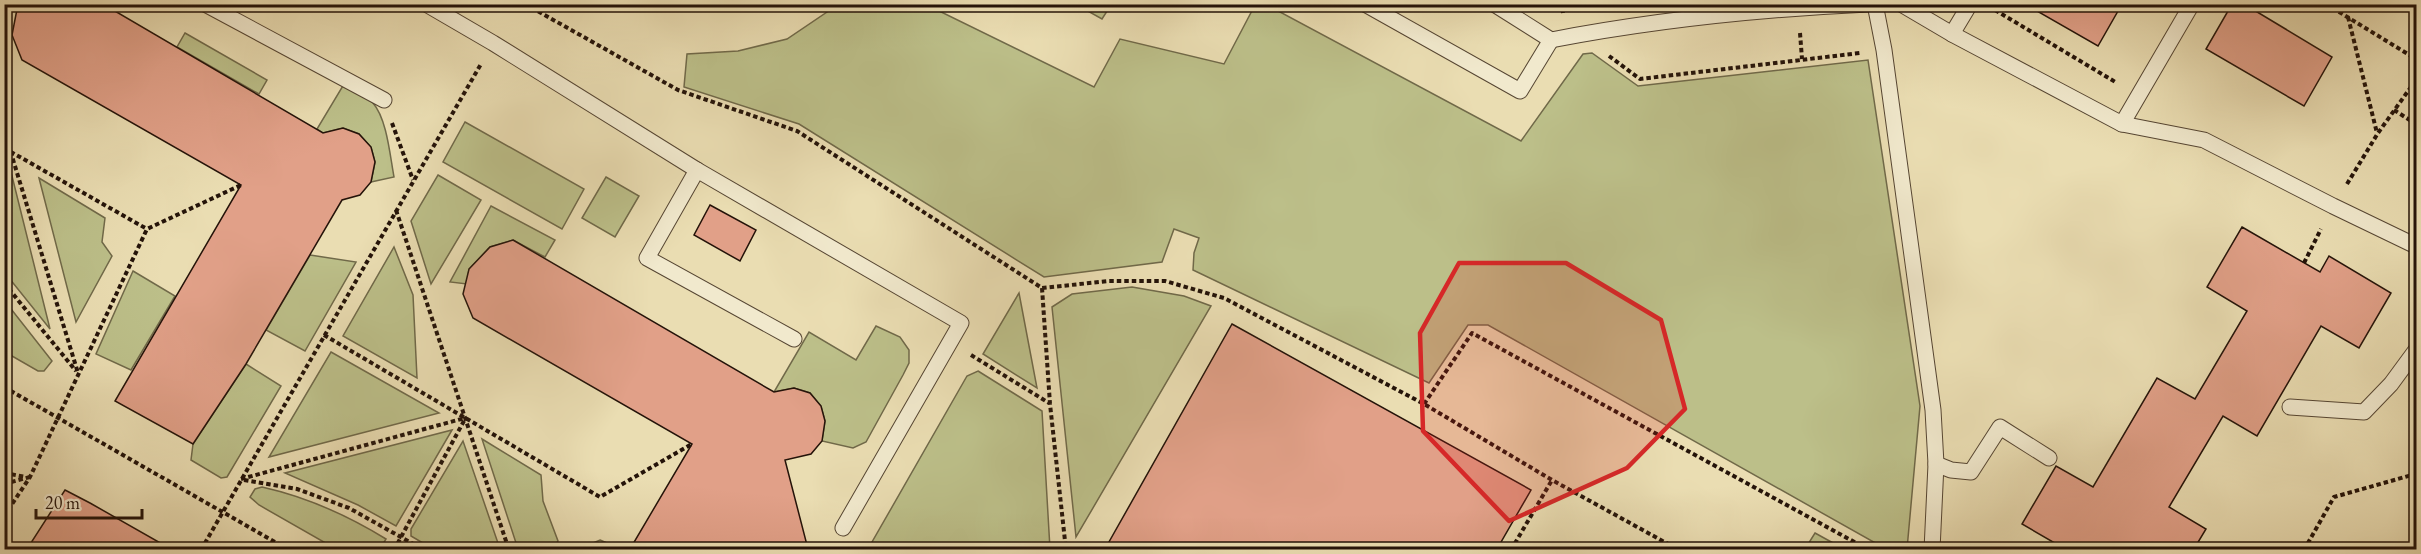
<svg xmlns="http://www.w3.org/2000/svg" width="2421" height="554" viewBox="0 0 2421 554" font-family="'EB Garamond',serif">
  <rect width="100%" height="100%" fill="#eaddb2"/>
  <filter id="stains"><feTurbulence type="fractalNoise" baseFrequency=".00333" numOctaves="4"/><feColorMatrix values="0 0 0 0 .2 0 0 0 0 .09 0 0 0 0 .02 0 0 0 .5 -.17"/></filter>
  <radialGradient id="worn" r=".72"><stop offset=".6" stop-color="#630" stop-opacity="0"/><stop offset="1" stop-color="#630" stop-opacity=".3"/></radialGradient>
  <g fill="#bcbf89" stroke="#706949" stroke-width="1.5">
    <path d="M839,4L927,5L1094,87L1120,39L1224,64L1255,5H1267L1521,141L1583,54L1592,53L1638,86L1868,60L1920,406L1907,549H1886L1488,325H1468L1429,383L1193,270L1194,253L1199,238L1174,229L1162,262L1044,277L799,124L684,87L687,54L738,51L787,39Z"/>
    <path d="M1077,5H1111L1102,19Z"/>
    <path d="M185,33L267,80L259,94L177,47Z"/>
    <path d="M344,84C354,90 365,95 373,103C387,119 390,156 394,177L371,182L375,162L371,147L359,134L343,128L323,133L317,129Z"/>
    <path d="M465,122L584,189L562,229L443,162Z"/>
    <path d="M438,175L481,200L431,284L411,221Z"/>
    <path d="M12,176L50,329L5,273V188Z"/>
    <path d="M606,177L639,196L615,237L582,218Z"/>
    <path d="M39,178L105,218L102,242L112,256L76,322Z"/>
    <path d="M491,206L555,240L545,257L513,240L490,247L469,269L467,284L450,282Z"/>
    <path d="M394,247L413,295L417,378L343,336Z"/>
    <path d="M310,255L356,262L305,351L266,330Z"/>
    <path d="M133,271L175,296L131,370L96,354Z"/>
    <path d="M1132,287L1184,296L1211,306L1076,537L1052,307L1072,294Z"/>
    <path d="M1019,293L1037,388L983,354Z"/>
    <path d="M4,300L52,361L44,371H38L5,352Z"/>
    <path d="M876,326L900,337L909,350V363L903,375L866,442L853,448L822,441L825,421L821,406L810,393L794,388L774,392L809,332L856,360Z"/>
    <path d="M331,352L439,413L269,457Z"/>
    <path d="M246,364L281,386L227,477L221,478L191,460L193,444Z"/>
    <path d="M978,371L1042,411L1050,549H868L967,376Z"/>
    <path d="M452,430L396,526L358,505L285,473Z"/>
    <path d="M482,439L541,475L543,501L558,541L553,549H518Z"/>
    <path d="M463,441L500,549H433L411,536V529Z"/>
    <path d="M262,487C307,497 347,515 386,539L380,549H336L259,505L250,497L255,489Z"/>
    <path d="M1815,533L1844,549H1805Z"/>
    <path d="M600,540L621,549H585L588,545Z"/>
  </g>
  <g fill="#e1a088" stroke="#241309" stroke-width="1.5">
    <path d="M18,4H103L323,133L343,128L359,134L371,147L375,162L371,182L360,195L342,200L246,364L193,444L115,401L241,185L22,60L12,35Z"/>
    <path d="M2025,4H2122L2098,46Z"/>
    <path d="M2232,4H2244L2332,57L2304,106L2206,49Z"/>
    <path d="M710,205L756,230L740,261L694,235Z"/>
    <path d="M2242,227L2320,272L2329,256L2391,293L2359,348L2321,326L2257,436L2223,416L2169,507L2206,529L2194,549H2065L2022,524L2056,466L2093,487L2157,378L2195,399L2247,311L2207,287Z"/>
    <path d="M513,240L774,392L794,388L810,393L821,406L825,421L822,441L811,454L785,460L808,549H630L692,444L473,318L463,294L469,269L490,247Z"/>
    <path d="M1232,324L1531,490L1497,549H1105Z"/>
    <path d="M65,490L90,503L171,549H27Z"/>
  </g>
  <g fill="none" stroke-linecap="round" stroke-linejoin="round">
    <g stroke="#564633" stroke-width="17">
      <g id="lane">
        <path d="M205,4L384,100"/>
        <path d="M426,4L493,43L697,170L961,323L843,528"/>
        <path d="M1365,4L1520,91L1551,40"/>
        <path d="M1494,4L1551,40C1655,20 1762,9 1868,4"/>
        <path d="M1875,4L1884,50L1933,410L1936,464L1932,550"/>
        <path d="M1901,4L1952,34L2122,124L2204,140L2333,206L2416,246"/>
        <path d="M1952,34L1970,4"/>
        <path d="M2122,124L2192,4"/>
        <path d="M697,170L647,258L794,339"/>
        <path d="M2290,407L2364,412L2391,384L2416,350"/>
        <path d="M1936,464L1951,470L1971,472L2000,427L2049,458"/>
      </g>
    </g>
    <g stroke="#241309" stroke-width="4" stroke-dasharray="4.5 3" stroke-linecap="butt">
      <path d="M525,4L678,90L797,131L1042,288L1109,281H1165L1224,298L1424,404L1552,480L1679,550"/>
      <path d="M1562,4L1563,13"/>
      <path d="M2326,4L2416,59"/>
      <path d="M1995,10L2117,83"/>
      <path d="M2348,17L2377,133"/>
      <path d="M1800,33L1802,59"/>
      <path d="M1609,56L1640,79L1860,53"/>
      <path d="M2394,110L2416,124"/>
      <path d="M392,123L413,180"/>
      <path d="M4,130L78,373"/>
      <path d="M4,148L147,229"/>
      <path d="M4,160L9,151"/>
      <path d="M2347,184L2378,133L2416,80"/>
      <path d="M396,210L509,550"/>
      <path d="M2304,263L2321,229"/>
      <path d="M4,283L76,371"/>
      <path d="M1042,288L1050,404L1066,550"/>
      <path d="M324,335L600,497L692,444"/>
      <path d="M971,355L1049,403"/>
      <path d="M4,387L289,550"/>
      <path d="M1424,404L1472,333L1869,550"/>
      <path d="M2416,464L2412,475L2416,483"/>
      <path d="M4,473L26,477"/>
      <path d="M241,479L465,418"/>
      <path d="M244,480L297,489L349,508L424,550"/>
      <path d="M4,484L30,477"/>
      <path d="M4,516L30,477L147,229L241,185"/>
      <path d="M201,550L481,64"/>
      <path d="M394,550L465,419"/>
      <path d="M1511,550L1552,480"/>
      <path d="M2304,550L2334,497L2412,475"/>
      <path d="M2412,550L2416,543"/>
    </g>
    <use href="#lane" stroke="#f1e9cd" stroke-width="15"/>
  </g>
  <path fill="#d62828" fill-opacity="0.2" stroke="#d62828" stroke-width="4.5" stroke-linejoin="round" d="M1459,263H1566L1661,320L1685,409L1627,468L1509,521L1423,431L1420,333Z"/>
  <rect width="2421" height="554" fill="none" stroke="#eaddb2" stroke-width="24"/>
  <rect x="6" y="6" width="2409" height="542" fill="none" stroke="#241309" stroke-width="3"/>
  <rect x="12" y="12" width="2397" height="530" fill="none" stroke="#241309" stroke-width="1.5"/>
  <path d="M36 509v9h106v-9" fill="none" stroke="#241309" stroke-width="3"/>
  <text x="45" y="509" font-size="18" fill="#241309" stroke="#f1e9cd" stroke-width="4.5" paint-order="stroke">20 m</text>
  <rect width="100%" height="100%" filter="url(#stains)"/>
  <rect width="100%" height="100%" fill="url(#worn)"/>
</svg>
